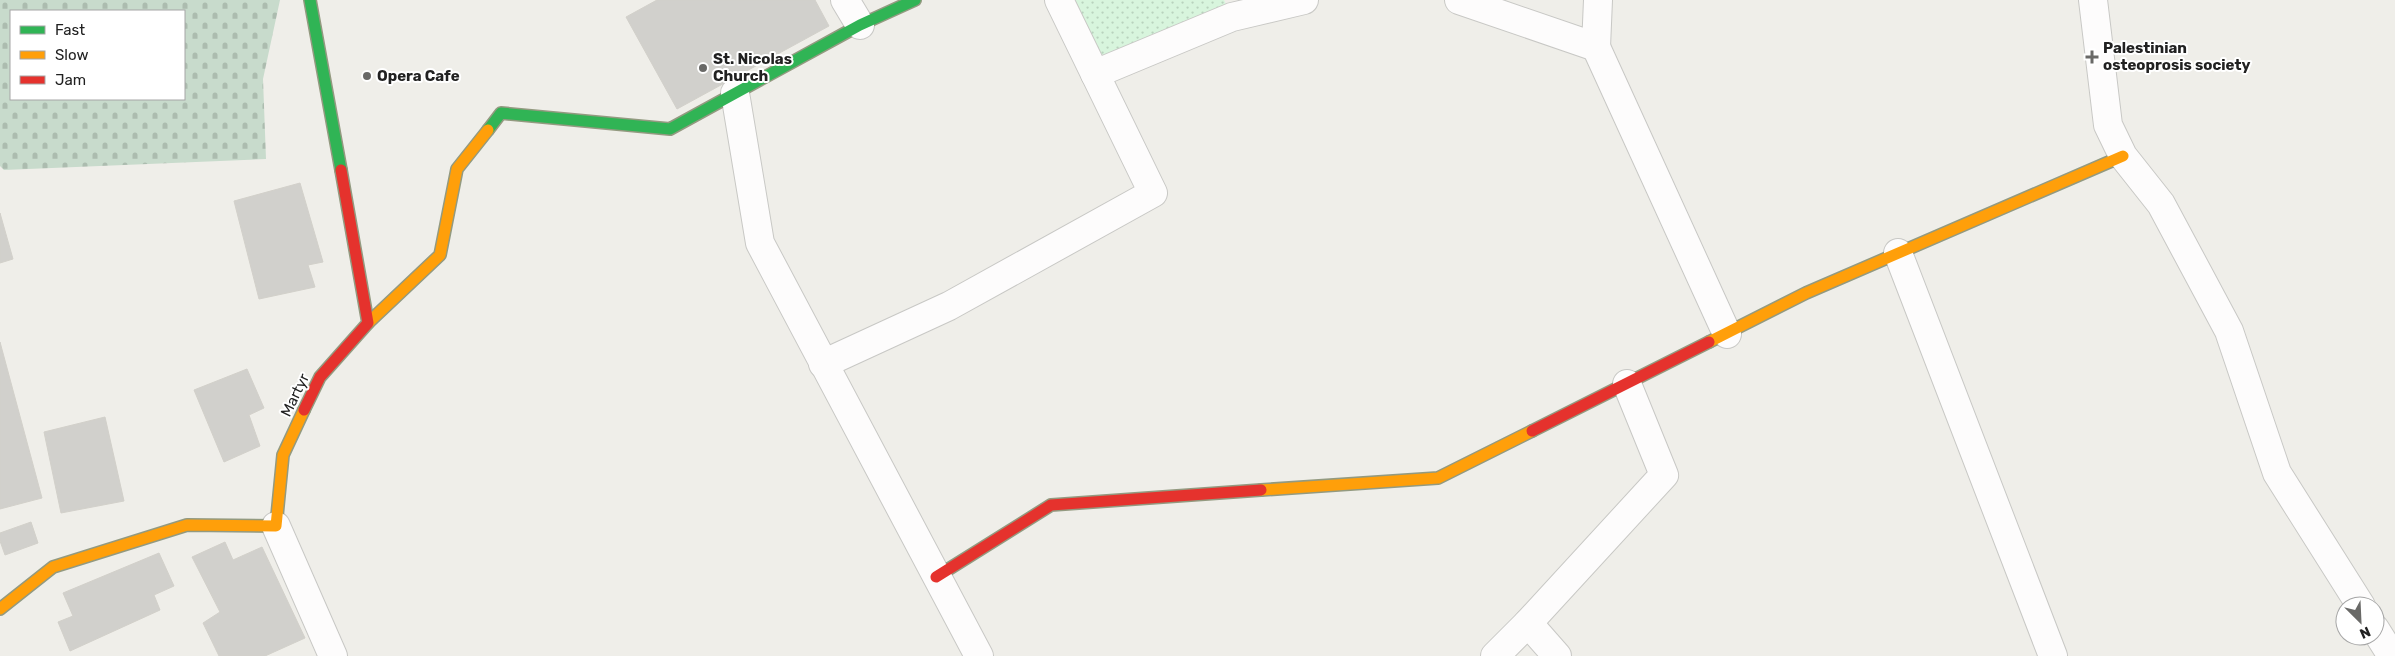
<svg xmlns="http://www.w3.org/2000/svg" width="2395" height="656" viewBox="0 0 2395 656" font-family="Rubik,sans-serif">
  <defs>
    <pattern id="cemetery-stones" width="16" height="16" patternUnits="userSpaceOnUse" patternTransform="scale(1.25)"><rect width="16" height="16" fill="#c8dbcc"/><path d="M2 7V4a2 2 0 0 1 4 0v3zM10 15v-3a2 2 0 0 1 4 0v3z" fill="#acbcaf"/></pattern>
    <pattern id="park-dots" width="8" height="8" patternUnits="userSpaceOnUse" patternTransform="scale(1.25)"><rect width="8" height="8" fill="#d8f5dd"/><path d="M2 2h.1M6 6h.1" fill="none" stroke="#b9d2bd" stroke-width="1.8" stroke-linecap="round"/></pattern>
  </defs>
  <rect width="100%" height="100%" fill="#efeee9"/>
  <path fill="url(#cemetery-stones)" fill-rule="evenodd" d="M0,0H280L263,79L266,159L4,170L0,166ZM11,11H184V99H11Z"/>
  <path fill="url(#park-dots)" d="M1059,0H1224L1232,17L1095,74Z"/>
  <g fill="#d1d0cc" stroke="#d2d0ca">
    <path d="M657,0H815L829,26L677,109L626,17Z"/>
    <path d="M300,183L323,262L308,265L315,287L259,299L234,201Z"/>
    <path d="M0,213L13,259L0,263Z"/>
    <path d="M0,342L42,498L0,509Z"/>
    <path d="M247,369L264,408L249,415L260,446L224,462L194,390Z"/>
    <path d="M105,417L124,501L61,513L44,432Z"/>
    <path d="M31,522L38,543L5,555L0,541V533Z"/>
    <path d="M225,542L233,560L262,547L305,638L265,656H219L203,623L220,612L192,557Z"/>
    <path d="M159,553L174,586L154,595L160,610L70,651L58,622L73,616L63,593Z"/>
  </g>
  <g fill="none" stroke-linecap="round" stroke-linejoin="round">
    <g stroke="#c8c8c5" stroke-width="30">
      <g id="street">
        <path d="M845,0L860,25"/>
        <path d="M1459,0L1596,47L1598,0"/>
        <path d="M2093,0L2108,125L2123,156L2161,204L2229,331L2277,473L2361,606"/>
        <path d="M1596,47L1727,334"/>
        <path d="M1095,74L1232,17L1304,0"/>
        <path d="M735,93L760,243L979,656"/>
        <path d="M1898,253L2053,656"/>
        <path d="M823,364L949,306L1153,193L1059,0"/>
        <path d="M276,526L333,656"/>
        <path d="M1528,623L1557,656"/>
        <path d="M2375,629L2392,656"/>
        <path d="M1495,656L1528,623L1664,475L1627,384"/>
      </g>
    </g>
    <g stroke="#939a80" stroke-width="14">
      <g id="fast">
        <path d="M310,0L341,170"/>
        <path d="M488,130L501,113L670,129L860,25L915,0"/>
      </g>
    </g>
    <g stroke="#939a80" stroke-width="14">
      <g id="slow">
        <path d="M368,323L440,255L457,169L488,130"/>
        <path d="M1709,342L1806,293L2123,156"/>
        <path d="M1261,490L1438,478L1532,431"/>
        <path d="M0,609L53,567L187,525L276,526L283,455L304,410"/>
      </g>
    </g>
    <g stroke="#939a80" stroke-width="14">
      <g id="jam">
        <path d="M304,410L320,377L368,323L341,170"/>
        <path d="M1532,431L1709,342"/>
        <path d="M936,577L1051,505L1261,490"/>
      </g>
    </g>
    <use href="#street" stroke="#fdfcfc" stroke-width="28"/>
    <use href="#fast" stroke="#30b455" stroke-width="11"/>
    <use href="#slow" stroke="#ff9f0a" stroke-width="11"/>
    <use href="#jam" stroke="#e5322d" stroke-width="11"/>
  </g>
  <g fill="#696967" stroke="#fff" stroke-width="2">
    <path d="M2089.5 49.5h5v5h5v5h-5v5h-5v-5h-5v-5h5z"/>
    <circle cx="703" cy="68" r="5"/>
    <circle cx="367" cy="76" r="5"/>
  </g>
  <g text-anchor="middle" stroke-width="4" stroke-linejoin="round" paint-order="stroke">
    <g font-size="15" font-weight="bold" fill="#212121" stroke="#fff" text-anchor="start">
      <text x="2103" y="53">Palestinian<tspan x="2103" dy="17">osteoprosis society</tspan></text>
      <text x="713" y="64">St. Nicolas<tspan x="713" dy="17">Church</tspan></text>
      <text x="377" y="81">Opera Cafe</text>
    </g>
    <g font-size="15" fill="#212121" stroke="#fff">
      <text transform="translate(295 395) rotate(-64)" y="5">Martyr</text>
    </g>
  </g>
  <rect x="10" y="10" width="175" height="90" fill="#ffffff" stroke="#a6a6a6"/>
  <rect x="20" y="26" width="25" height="8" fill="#30b455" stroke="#a6a6a6"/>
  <text x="55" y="35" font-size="15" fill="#212121">Fast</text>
  <rect x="20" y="51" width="25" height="8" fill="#ff9f0a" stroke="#a6a6a6"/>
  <text x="55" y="60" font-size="15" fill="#212121">Slow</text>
  <rect x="20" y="76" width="25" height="8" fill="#e5322d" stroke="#a6a6a6"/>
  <text x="55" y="85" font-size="15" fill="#212121">Jam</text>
  <g transform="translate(2360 621) rotate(156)"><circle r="24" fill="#ffffff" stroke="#a6a6a6"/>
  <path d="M0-4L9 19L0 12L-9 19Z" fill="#696967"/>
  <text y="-8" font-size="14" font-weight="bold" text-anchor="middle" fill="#212121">N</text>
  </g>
</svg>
